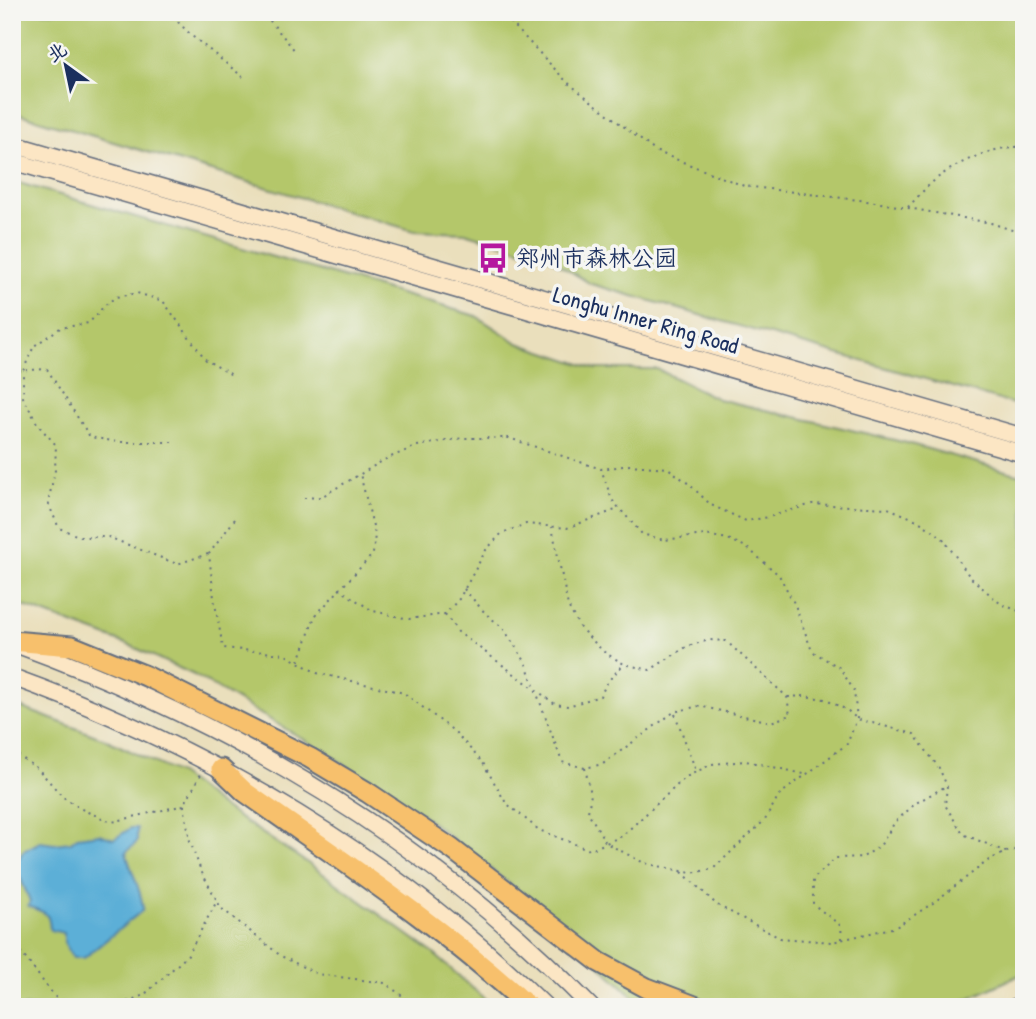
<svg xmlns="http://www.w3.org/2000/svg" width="1036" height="1019" viewBox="0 0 1036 1019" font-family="'Patrick Hand','LXGW WenKai TC',sans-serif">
  <rect width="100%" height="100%" fill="#f6f6f2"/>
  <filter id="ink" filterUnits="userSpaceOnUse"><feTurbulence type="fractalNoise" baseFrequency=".0143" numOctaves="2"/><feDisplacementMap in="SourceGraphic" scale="14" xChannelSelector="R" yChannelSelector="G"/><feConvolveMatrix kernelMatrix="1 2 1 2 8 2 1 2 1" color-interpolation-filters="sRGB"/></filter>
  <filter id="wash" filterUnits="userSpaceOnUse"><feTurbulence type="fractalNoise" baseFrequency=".00686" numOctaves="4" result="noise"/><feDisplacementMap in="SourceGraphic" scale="28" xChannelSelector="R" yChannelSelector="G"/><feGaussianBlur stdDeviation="1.57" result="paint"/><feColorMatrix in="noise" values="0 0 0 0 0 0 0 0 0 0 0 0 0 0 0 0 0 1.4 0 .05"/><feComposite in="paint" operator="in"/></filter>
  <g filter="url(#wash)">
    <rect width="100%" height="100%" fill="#eadfbc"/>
    <g fill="#b4c76a" stroke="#687b64" stroke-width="2">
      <path d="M12,12H1024V407L591,284L549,258L465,233L414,231L12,112Z"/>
      <path d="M12,181L476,316L518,343L596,369H657L718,399L907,443L1024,476V973L950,1007H645L527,898L415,809L325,752L194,675L129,645L27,607L12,604Z"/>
      <path d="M12,704L107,740L179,774L221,806L315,868L433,953L494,1007H16L12,1005Z"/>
    </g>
    <path fill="#5bafd7" stroke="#3b6f9a" stroke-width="2" d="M131,828H137V842L126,852C130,870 143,893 143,910L84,958H73L64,942V933L50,930C49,910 44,913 28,906L30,901L15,865L23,851L40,842L54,844L71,842L77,837L99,834L114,839Z"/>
  </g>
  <g filter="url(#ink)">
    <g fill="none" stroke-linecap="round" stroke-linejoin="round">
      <g stroke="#636d7f" stroke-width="19">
        <g id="secondary">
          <path d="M12,144L1024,437"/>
          <path d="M12,161L1024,454"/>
          <path d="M18,645C234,724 430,841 591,1007"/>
          <path d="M12,677C211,749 395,858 546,1007"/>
        </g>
      </g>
      <g stroke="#636d7f" stroke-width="21">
        <path id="primary" d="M1017,1007L1024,1004"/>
      </g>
      <g stroke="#636d7f" stroke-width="23">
        <g id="trunk">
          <path d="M12,641L72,646L146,676L310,758L367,792L452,849L599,962L647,988L697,1007"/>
          <path d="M221,769L245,792C342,861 442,926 529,1007"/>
        </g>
      </g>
      <g stroke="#636d7f" stroke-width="2" stroke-dasharray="2 5" stroke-linecap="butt">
        <path d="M168,12L192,36L243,77"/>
        <path d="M259,12L266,16L296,52"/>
        <path d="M501,12L567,82L655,151L744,186L875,202L991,223L1024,234"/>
        <path d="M908,207C917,198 926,187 936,179C958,162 995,145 1024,147"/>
        <path d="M12,371L47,369L90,437L118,442H172"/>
        <path d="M304,498L321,497L386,459L417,446L463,438H509L601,469L630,465L668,468L689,484L711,505L746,521L769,517L812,504L888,508L917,520L942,537L970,577L1001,604L1024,613"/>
        <path d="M235,519L209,554L214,598L223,648L284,654L317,673L404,693L455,732L483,763L506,803L539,830L590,850L622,836L686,777L712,764L746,761L804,774"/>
        <path d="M208,554L177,564L108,537H81L59,528L48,503L55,470L56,445L38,425L23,397V371L34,346L60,328L89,323L105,305L116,297L137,293L163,301L206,360L232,375"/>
        <path d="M339,589L373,611L409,619L445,614L459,599L486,550L502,533L526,524L567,528L618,509"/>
        <path d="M464,589L486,614L503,628L525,661L562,762L585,768L603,764L674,712L699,706L771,722L790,715L787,697L726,641L709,640L688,646L650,670L624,664L604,652L580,628L568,606L552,527"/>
        <path d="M445,614L458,632L555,704L568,706L600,696L608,681L624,664"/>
        <path d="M299,661L315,616L373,554L375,534L360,474"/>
        <path d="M788,697L804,696L824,699L847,710L857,719L914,734L939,768L947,786L945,805L963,834L1006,852"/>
        <path d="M675,714L696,771"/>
        <path d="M12,751L38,769L63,797L85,811L112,822L184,805L201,774"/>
        <path d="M585,768L591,794L588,812L606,843L644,863L691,873L713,869L765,820L779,795L847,744L857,719L854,691L840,668L812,651L795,605L779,575L746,547L728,539L705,535L664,540L642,534L612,500L601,469"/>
        <path d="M184,805L190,841L201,871L221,908L281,956L317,974L385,983L417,1007"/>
        <path d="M682,872L717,905L780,938L832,942L896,927L933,903L989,860L1006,852L1024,848"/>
        <path d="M842,939L841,926L813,904V879L836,858L863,857L880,846L895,822L916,803L946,786"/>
        <path d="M12,941L63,1007"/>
        <path d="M114,1007L144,995L187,956L217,901"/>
      </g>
      <use href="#secondary" stroke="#fce6c4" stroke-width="16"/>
      <use href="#primary" stroke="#f7c06c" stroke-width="18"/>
      <use href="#trunk" stroke="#f7c06c" stroke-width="19"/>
    </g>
  </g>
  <defs>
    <g id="bus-bare" transform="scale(2.415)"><path d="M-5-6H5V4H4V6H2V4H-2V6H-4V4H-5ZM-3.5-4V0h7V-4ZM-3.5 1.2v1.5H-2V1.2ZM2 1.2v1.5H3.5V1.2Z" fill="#b5179e" stroke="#f6f6f2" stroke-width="2.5" paint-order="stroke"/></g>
  </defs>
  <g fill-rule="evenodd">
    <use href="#bus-bare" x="493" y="258"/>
  </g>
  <g text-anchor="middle" stroke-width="7" stroke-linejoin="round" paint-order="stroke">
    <g font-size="23" fill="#1b2f5e" stroke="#f6f6f2" text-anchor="start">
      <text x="516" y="266">郑州市森林公园</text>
    </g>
    <g font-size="23" fill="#1b2f5e" stroke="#f6f6f2">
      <text transform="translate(646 320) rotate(16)" y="8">Longhu Inner Ring Road</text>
    </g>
  </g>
  <rect width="1036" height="1019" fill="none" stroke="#f6f6f2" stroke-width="42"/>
  <g transform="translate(66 66) rotate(327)" stroke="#f6f6f2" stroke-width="5" paint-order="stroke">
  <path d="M0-5L12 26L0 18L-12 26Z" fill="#1b2f5e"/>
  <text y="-10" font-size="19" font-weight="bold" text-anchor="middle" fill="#1b2f5e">北</text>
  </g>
</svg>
